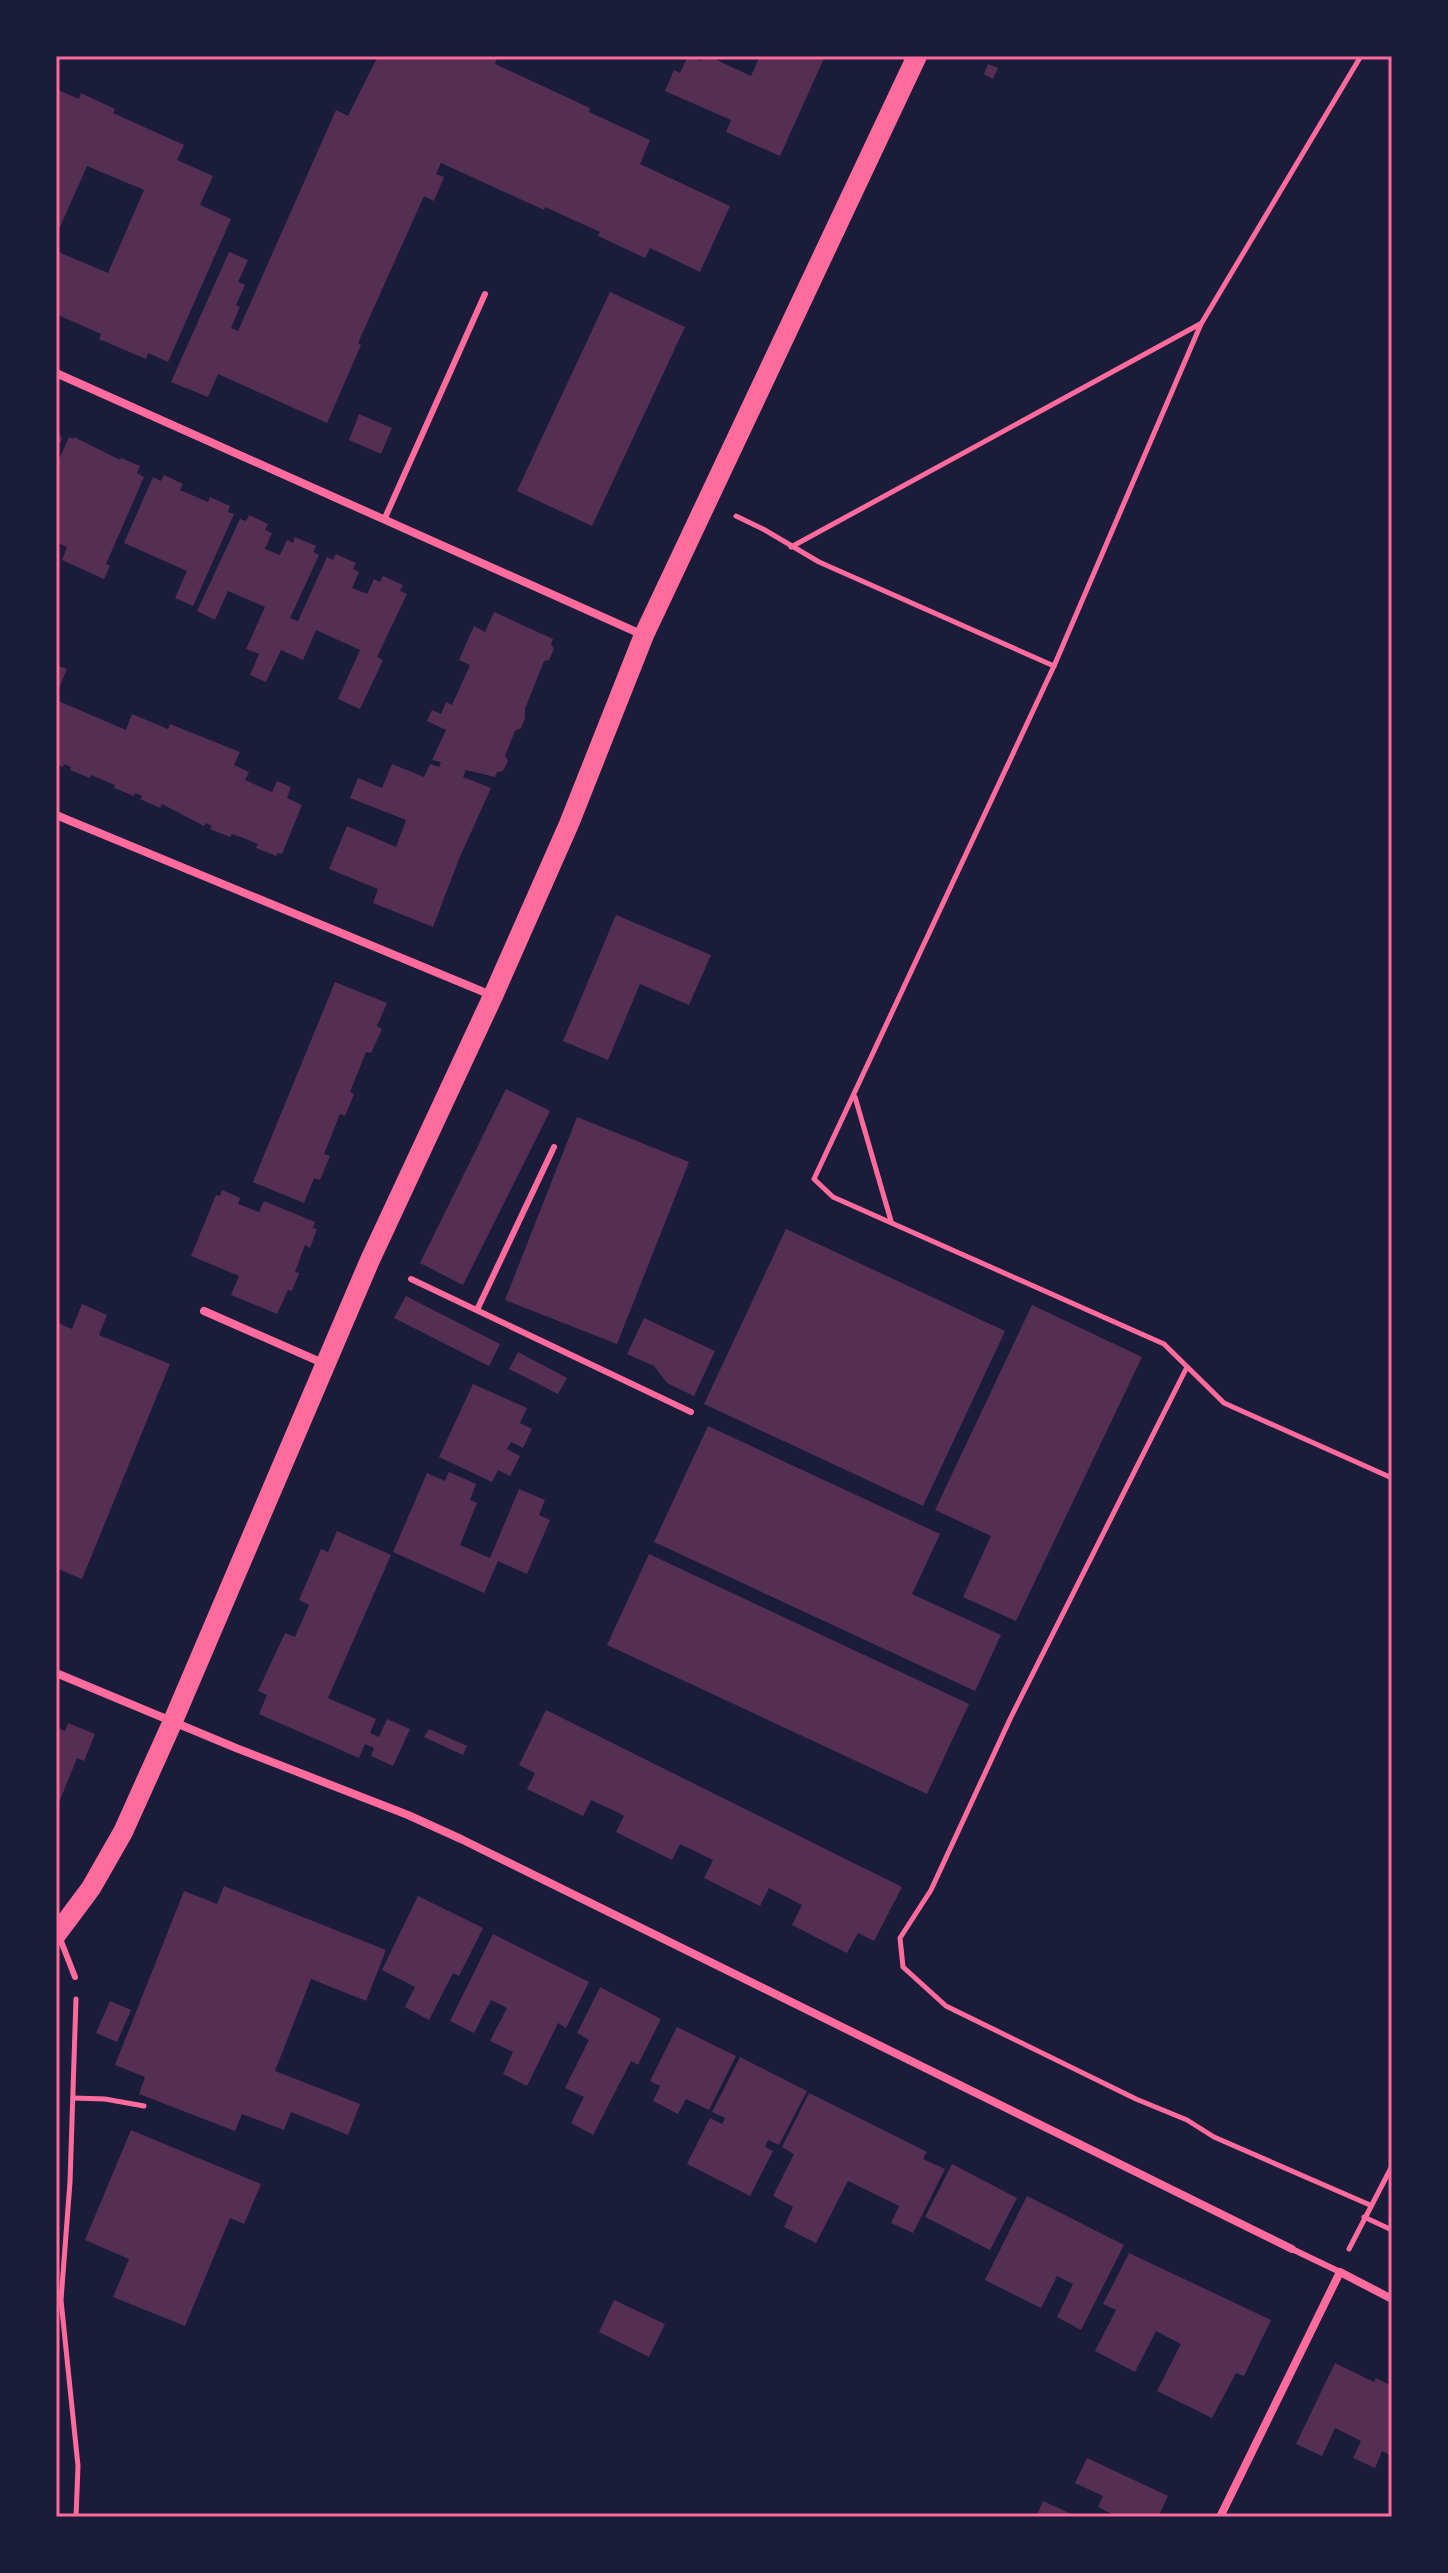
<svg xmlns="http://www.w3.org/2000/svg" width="1448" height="2573" viewBox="0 0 1448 2573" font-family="'Public Sans',sans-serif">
  <rect width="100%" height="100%" fill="#1b1b3a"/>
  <g fill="#542f53">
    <path d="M378,56H498L495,64L590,108L589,112L650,140L640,164L730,206L700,272L650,248L645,258L598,236L600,232L545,207L544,210L441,163L436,174L444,177L434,201L424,196L358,343L361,345L327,423L218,374L208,397L171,382L229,252L248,260L238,282L245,285L236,305L240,307L231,328L238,331L336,110L348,116Z"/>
    <path d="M688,56L701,61L703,56H708L751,76L760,56H825L780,156L726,132L731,120L665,91L674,70L680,73Z"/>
    <path d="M988,64L998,68L993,79L984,74Z"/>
    <path d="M56,89L79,99L81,93L115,109L113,113L184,145L177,160L213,176L200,205L231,219L168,362L148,353L146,359L99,339L101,334L56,314V251L108,273L144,190L87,166L56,236Z"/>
    <path d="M610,292L685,327L592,526L517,491Z"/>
    <path d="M359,414L392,428L381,454L349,440Z"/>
    <path d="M56,427L62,439L56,452Z"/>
    <path d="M69,437L73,439L74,437L120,460L121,458L140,466L137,473L144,477L106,564L110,566L104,579L62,560L67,547L56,542V466Z"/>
    <path d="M164,475L183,484L180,490L208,502L210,497L230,506L228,512L234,514L193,606L175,598L187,571L124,543L153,477L161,481Z"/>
    <path d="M249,515L268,524L265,530L272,533L265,549L280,555L287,540L293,543L295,537L316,546L313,552L319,555L290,618L298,621L327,557L333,560L336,554L356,563L353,569L359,572L352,588L367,594L374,579L380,582L383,576L403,585L400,591L407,594L377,657L383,660L360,709L338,699L360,650L316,630L303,660L281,650L266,682L250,675L259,654L246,649L265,607L228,591L215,620L197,611L240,519L246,521Z"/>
    <path d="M494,612L553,639L551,644L554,649L549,660L544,661L525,709V718L521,728L515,731L505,756L508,761L503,771L497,772L495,777L466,770L463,777L491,788L459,859L433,927L373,903L378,889L329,869L347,826L396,847L406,820L350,798L358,778L382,788L392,764L424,777L430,764L439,767L441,762L432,760L446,730L427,721L432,710L441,714L446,702L452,705L470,665L459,660L466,644L474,626L485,632Z"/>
    <path d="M56,665L67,669L56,695Z"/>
    <path d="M56,700L126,730L132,714L168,729L170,724L240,752L234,765L249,772L245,780L272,792L277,781L291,787L287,798L302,805L282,854L278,853L276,856L256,848L258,844L246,839L232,834L230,837L210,829L212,826L206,823L204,826L162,804L160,808L140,799L142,796L135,793L134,796L114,788L115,785L91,775L90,778L70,770L71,767L64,764L63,767L56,764Z"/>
    <path d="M616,915L711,955L689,1005L640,984L608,1060L563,1041Z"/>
    <path d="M335,982L387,1003L377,1026L382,1029L371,1053L366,1052L350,1092L354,1094L345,1116L340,1114L324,1154L330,1156L320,1180L314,1178L304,1203L253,1182Z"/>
    <path d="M506,1089L550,1111L463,1285L420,1263Z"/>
    <path d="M577,1117L689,1162L617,1344L505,1300Z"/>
    <path d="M222,1190L240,1198L238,1204L259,1212L264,1201L315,1222L313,1228L317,1229L310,1248L305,1245L295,1272L299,1273L292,1291L288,1290L277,1314L231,1295L239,1276L191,1256L216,1195L220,1196Z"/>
    <path d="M786,1229L1005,1331L923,1506L704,1404Z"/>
    <path d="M406,1296L500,1344L489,1366L394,1318Z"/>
    <path d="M82,1304L107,1315L99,1335L170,1364L82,1579L56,1568V1322L72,1329Z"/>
    <path d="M1032,1305L1142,1357L1016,1621L963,1597L991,1536L935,1510Z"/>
    <path d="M644,1318L715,1351L694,1396L667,1383L654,1366L627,1354Z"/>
    <path d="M518,1352L567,1378L558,1394L509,1369Z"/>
    <path d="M473,1384L527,1408L520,1423L532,1429L523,1448L511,1442L507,1449L520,1456L510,1476L498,1470L492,1482L439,1457Z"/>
    <path d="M708,1426L940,1534L912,1594L1001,1635L975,1691L654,1542Z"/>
    <path d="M449,1472L476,1484L470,1500L477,1503L460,1545L490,1558L519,1489L545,1500L539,1515L550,1520L527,1574L498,1561L484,1593L393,1552L427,1473L445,1481Z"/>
    <path d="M337,1531L391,1555L328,1698L376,1719L370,1733L379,1737L387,1719L410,1729L393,1766L371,1756L374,1748L365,1744L359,1758L259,1714L267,1695L258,1691L285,1633L295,1637L309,1605L299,1600L321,1549L328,1552Z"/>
    <path d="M649,1554L969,1704L927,1794L607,1645Z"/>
    <path d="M546,1710L902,1887L874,1941L858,1933L847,1953L792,1925L802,1905L769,1888L760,1906L704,1878L713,1860L680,1844L672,1860L616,1832L624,1816L619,1813L591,1800L583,1816L527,1789L535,1773L519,1765Z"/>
    <path d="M68,1723L95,1734L84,1761L77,1758L56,1810V1727L65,1731Z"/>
    <path d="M429,1729L467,1746L463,1755L424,1737Z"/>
    <path d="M224,1886L386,1950L366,2001L311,1979L275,2071L360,2104L348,2135L291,2112L284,2130L242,2114L235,2131L139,2094L145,2077L115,2065L184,1891L217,1904Z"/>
    <path d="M418,1896L483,1928L459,1976L453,1973L429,2020L405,2007L415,1987L382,1970Z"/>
    <path d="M493,1934L589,1982L566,2028L558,2023L527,2086L503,2074L513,2052L490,2041L507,2008L491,2000L474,2033L450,2021Z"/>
    <path d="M600,1987L661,2019L638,2065L631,2061L593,2135L571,2123L584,2097L565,2088L589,2040L577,2033Z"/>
    <path d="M110,2001L131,2010L117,2042L96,2033Z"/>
    <path d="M677,2027L736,2056L709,2110L686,2099L678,2114L653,2101L660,2086L650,2081Z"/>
    <path d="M740,2057L807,2091L779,2145L768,2140L765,2147L773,2151L750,2196L687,2164L710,2118L722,2124L725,2118L712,2112Z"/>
    <path d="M809,2093L927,2152L923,2159L945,2169L913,2233L891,2223L899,2206L848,2181L816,2243L784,2227L793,2207L773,2196L794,2154L782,2147Z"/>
    <path d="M131,2130L261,2184L244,2224L230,2218L185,2326L113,2297L129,2259L85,2240Z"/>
    <path d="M952,2164L1017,2198L990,2250L925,2217Z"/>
    <path d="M1027,2196L1124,2245L1081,2330L1057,2317L1073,2284L1057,2276L1041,2308L985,2280Z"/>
    <path d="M1129,2253L1271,2320L1244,2376L1236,2373L1212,2418L1157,2391L1181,2344L1156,2331L1135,2372L1095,2351L1116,2310L1103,2304Z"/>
    <path d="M614,2300L665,2324L649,2357L599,2332Z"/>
    <path d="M1335,2363L1374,2382L1376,2378L1392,2386V2456L1382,2451L1375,2468L1353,2458L1361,2441L1335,2428L1322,2456L1296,2444Z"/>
    <path d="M1087,2458L1168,2496L1158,2517H1118L1098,2507L1103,2496L1075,2483Z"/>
    <path d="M1043,2501L1078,2517H1036Z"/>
  </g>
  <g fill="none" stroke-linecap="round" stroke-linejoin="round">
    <g stroke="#ff6b9d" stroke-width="5">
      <path d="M1361,56L1201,324L1054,666L814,1179L833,1197L1164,1344L1224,1403L1392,1478"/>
      <path d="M736,516L763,529L819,562L1054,666"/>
      <path d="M791,547L1200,324"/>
      <path d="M855,1097L891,1221"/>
      <path d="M1187,1367L1011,1717L931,1890L900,1938L903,1967L946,2006L1136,2099L1187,2120L1214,2137L1370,2205"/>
      <path d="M76,1999L70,2182L61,2300L78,2466L76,2517"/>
      <path d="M73,2098L105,2099L144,2106"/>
      <path d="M1364,2217L1392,2230"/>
      <path d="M1349,2249L1392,2166"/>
    </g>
    <g stroke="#ff6b9d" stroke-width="6">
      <path d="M384,520L485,294"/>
      <path d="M411,1279L691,1412"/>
      <path d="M477,1310L554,1147"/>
      <path d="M59,1936L75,1977"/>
      <path d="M1292,2249L1340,2272"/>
    </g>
    <g stroke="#ff6b9d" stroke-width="8">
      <path d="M56,373L643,635"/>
      <path d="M56,815L491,995"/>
      <path d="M204,1311L325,1364"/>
      <path d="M56,1673L236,1748L408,1815L461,1839L1292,2249"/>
      <path d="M1220,2517L1340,2272L1392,2299"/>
    </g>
    <path stroke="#ff6b9d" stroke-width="20" d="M56,1935L91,1888L123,1832L173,1721L370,1260L493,996L569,824L644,635L917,56"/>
  </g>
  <rect width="1448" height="2573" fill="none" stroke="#1b1b3a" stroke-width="116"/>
  <rect x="58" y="58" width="1332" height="2457" fill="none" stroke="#ff6b9d" stroke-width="3"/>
</svg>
